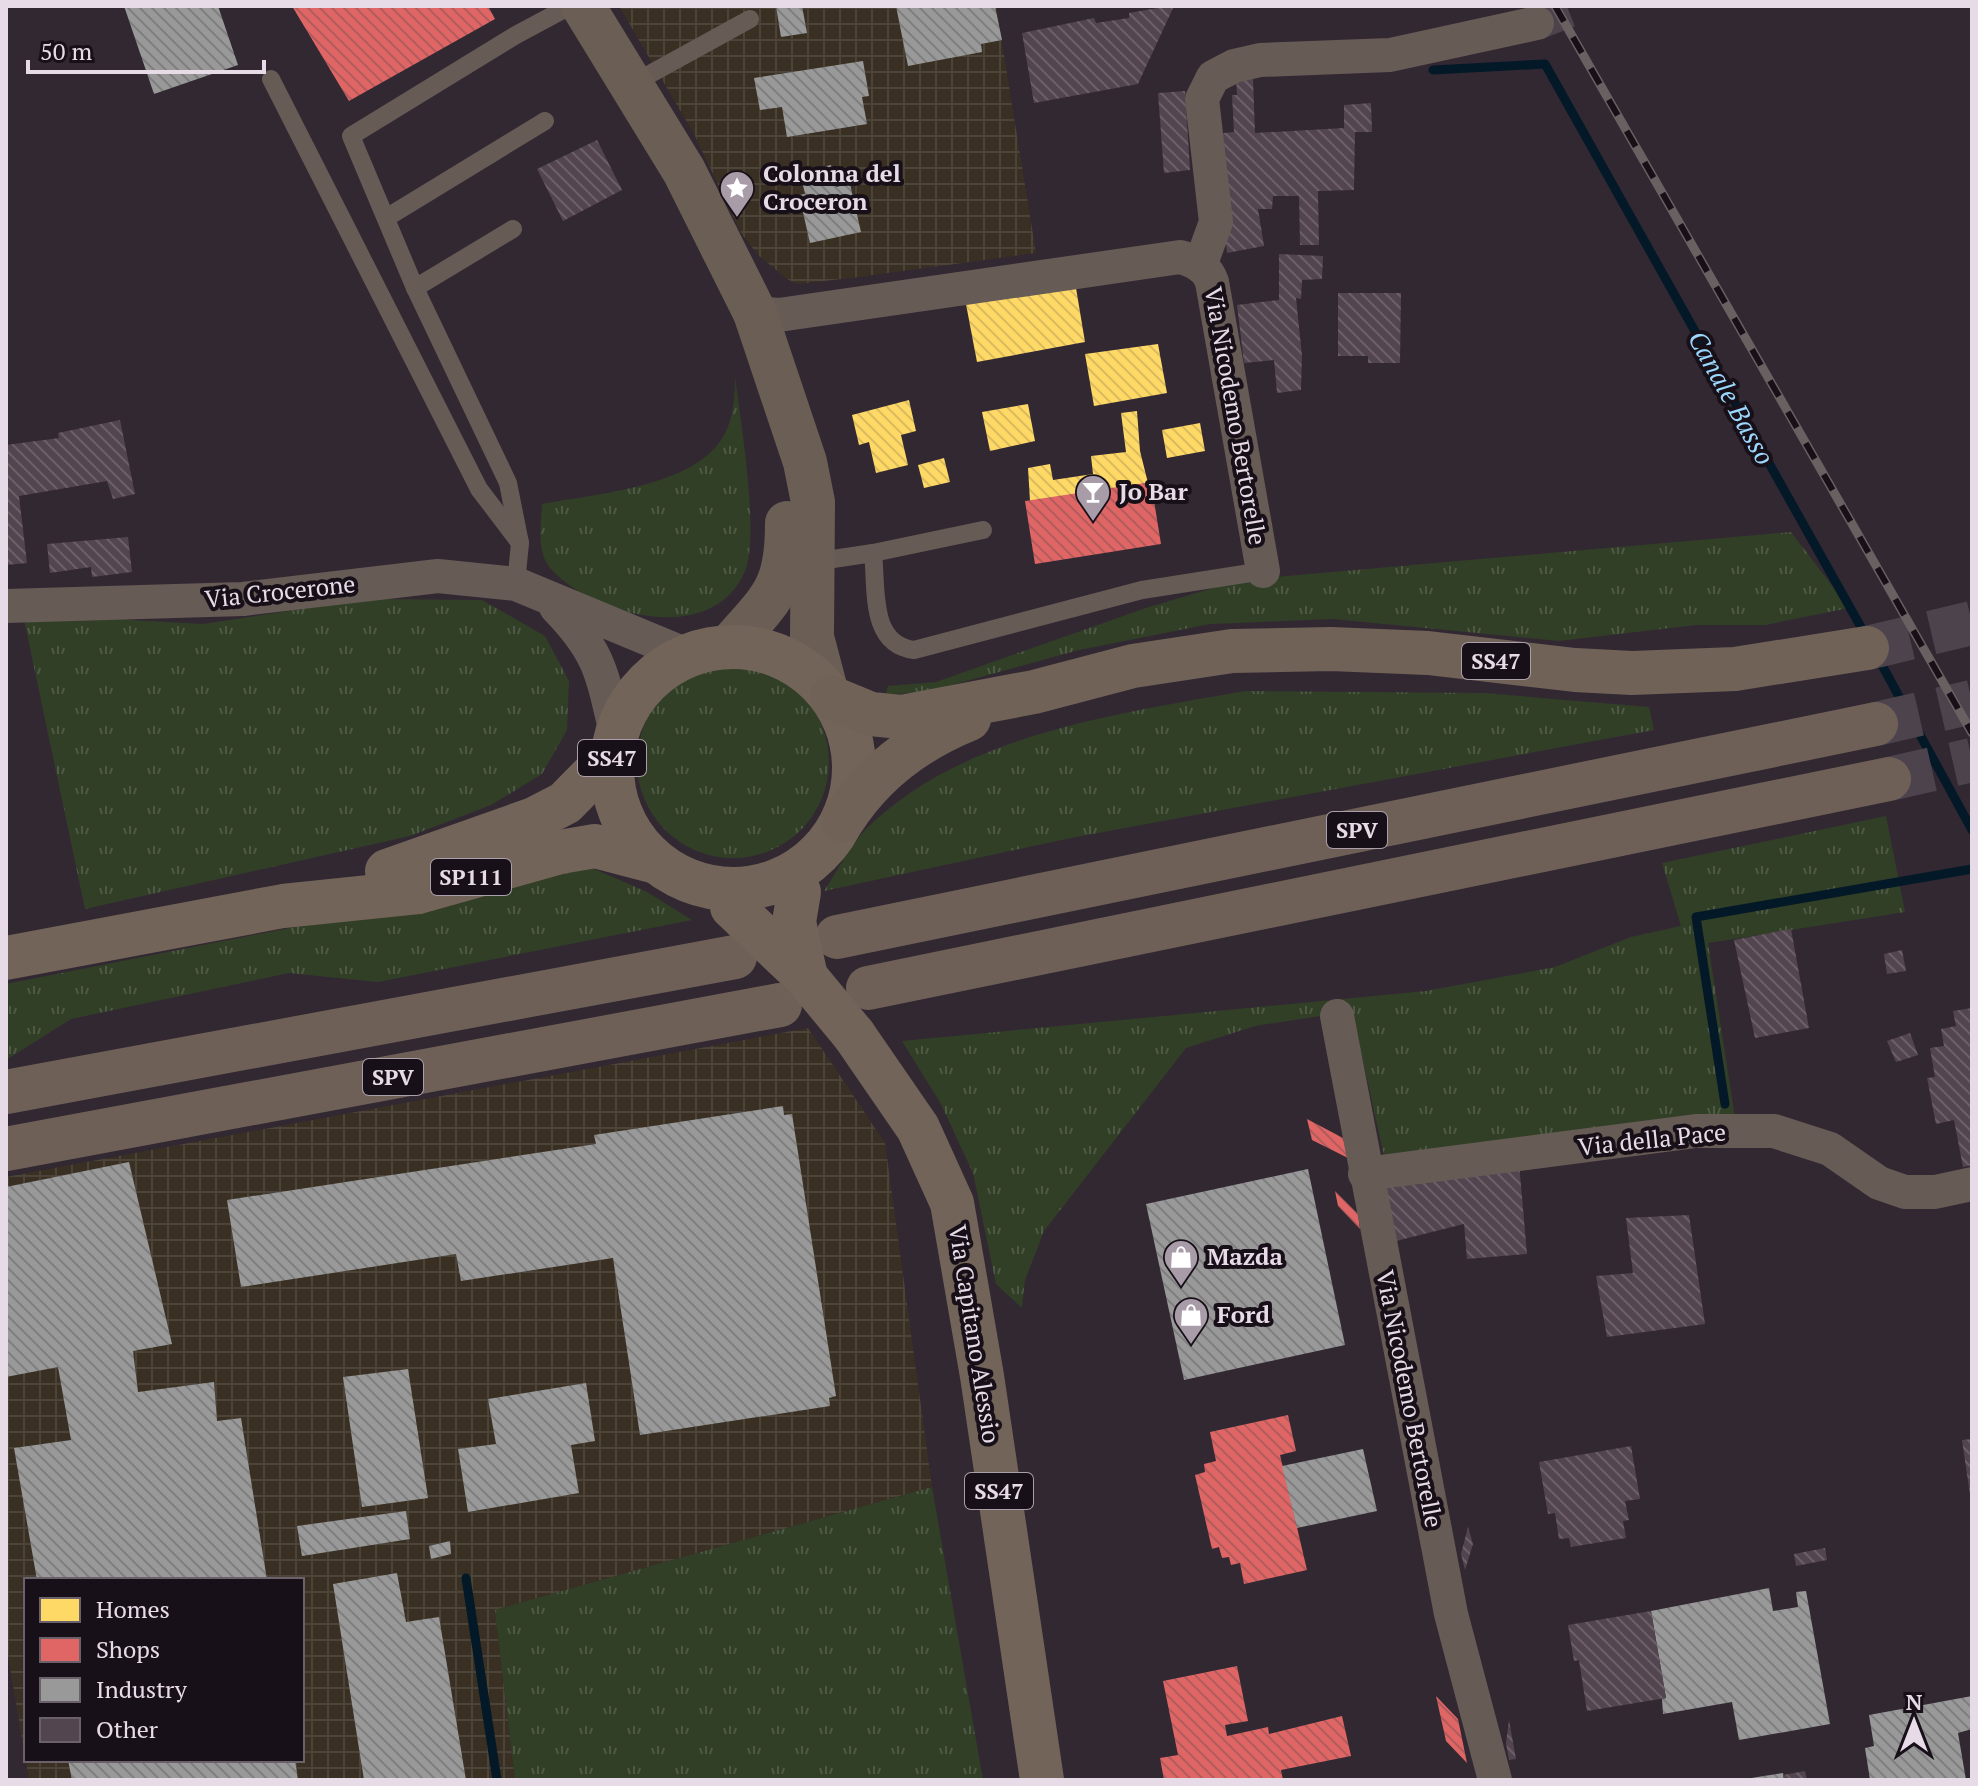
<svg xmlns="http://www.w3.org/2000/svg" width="1978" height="1786" viewBox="0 0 1978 1786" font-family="'PT Serif',serif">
  <defs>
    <pattern id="industrial-grid" width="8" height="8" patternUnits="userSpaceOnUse" patternTransform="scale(2)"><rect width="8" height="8" fill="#393023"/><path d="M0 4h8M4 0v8" fill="none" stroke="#4c4438"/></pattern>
    <pattern id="grass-tufts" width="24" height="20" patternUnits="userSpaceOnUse" patternTransform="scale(2)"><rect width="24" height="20" fill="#313f26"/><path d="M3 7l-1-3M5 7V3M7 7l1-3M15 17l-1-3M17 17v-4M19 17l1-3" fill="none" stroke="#4f5a46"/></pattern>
    <pattern id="homes-back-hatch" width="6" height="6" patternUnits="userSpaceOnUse" patternTransform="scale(2)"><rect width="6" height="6" fill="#ffd966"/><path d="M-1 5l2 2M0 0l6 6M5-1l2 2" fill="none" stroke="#dabb5f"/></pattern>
    <pattern id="shops-back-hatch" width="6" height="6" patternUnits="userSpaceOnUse" patternTransform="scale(2)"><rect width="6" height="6" fill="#e06666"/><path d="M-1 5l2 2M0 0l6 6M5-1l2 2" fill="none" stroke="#b25b5c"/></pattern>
    <pattern id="industry-back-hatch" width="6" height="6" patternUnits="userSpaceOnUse" patternTransform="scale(2)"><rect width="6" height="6" fill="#999"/><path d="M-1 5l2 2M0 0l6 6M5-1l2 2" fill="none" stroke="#807f80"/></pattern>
    <pattern id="building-back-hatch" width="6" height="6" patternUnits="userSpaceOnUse" patternTransform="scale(2)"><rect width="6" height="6" fill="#53454f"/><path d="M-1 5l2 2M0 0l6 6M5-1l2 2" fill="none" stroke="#6c5f68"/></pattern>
  </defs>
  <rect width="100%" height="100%" fill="#322832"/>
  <g fill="url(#industrial-grid)" fill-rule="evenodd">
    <path d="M619,6H996L1036,253L851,278L797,284L787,279L758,255L741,233L694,134Z"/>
    <path d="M808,1028L885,1143L932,1487L495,1610L515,1780H29L6,1644V1177ZM26,1580H302V1760H26Z"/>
  </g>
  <g fill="url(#grass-tufts)">
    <path d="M735,376C740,417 760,536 745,571C713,647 595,617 551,569C536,553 541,524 542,504C594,494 694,487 723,437C734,419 735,396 735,376Z"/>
    <path d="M1791,532L1849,608L1765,625H1696L1559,641L1333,619L1210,624L1079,650L923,693L886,694L888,686L936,682L1146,608L1240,580Z"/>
    <path d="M368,599L482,600L545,636L569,681L567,730L542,774L491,805L410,836L85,909L22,610L85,608L131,620L203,624Z"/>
    <circle cx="733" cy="762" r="96"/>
    <path d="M1245,691L1484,693L1649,707L1654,730L1071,838L824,891C837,872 849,847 865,830C961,734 1117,714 1245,691Z"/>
    <path d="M1886,816L1905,912L1708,943L1735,1118L1384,1156L1352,1011L1255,1026L1186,1048L1044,1231L1025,1280L1022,1308L996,1284L973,1173L941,1104L902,1041L1426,991L1555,967L1631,937L1681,926L1662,863Z"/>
    <path d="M592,868L647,892L692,920L378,982L289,973L71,1019L6,1060V984Z"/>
    <path d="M932,1487L983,1780H515L495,1610Z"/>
  </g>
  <g fill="url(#homes-back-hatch)">
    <path d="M1076,288L1085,342L977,362L965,299Z"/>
    <path d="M1158,344L1167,393L1094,406L1085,354Z"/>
    <path d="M909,400L916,431L901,435L908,465L876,473L869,442L859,445L852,415Z"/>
    <path d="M1028,404L1035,441L990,451L982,412Z"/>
    <path d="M1137,411L1140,451L1148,483L1030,501L1028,468L1050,464L1053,480L1093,474L1091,456L1126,452L1121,413Z"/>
    <path d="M1200,423L1205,451L1167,458L1162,430Z"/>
    <path d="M944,458L950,482L924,488L918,465Z"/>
  </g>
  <g fill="url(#shops-back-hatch)">
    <path d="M292,6H488L495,19L349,101Z"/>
    <path d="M1151,482L1161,544L1035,564L1025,501Z"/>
    <path d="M1307,1119L1343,1138L1348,1158L1312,1140Z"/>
    <path d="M1335,1191L1358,1214L1360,1229L1338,1206Z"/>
    <path d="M1288,1415L1296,1451L1280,1455L1307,1570L1244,1584L1240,1563L1231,1565L1229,1557L1222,1558L1219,1547L1212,1549L1195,1475L1205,1472L1204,1464L1216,1461L1210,1432Z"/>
    <path d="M1237,1666L1248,1721L1225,1725L1227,1736L1268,1727L1269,1734L1342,1716L1351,1756L1281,1770L1283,1780H1164L1160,1758L1178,1755L1163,1681Z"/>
    <path d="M1436,1696L1458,1719L1467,1763L1446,1741Z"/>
  </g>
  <g fill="url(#industry-back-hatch)">
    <path d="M124,6H218L238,65L154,94Z"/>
    <path d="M776,6H802L807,33L781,37Z"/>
    <path d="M896,6H995L1002,40L981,44L982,52L908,66Z"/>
    <path d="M863,61L869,96L862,97L867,124L787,137L782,107L760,110L754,78Z"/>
    <path d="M831,165L836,187L850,184L861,232L810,243L799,195L805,194L800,172Z"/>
    <path d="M783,1106L784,1115L792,1114L836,1396L829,1398L830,1406L640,1435L613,1258L461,1281L456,1254L241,1287L227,1200L596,1144L594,1135Z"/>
    <path d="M129,1162L172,1344L133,1351L138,1392L214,1382L217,1421L241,1418L267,1580H37L14,1448L71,1440L58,1367L6,1377V1187Z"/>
    <path d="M1308,1169L1345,1345L1184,1380L1146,1204Z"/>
    <path d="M408,1369L428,1498L362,1507L343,1377Z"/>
    <path d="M586,1383L595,1441L571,1445L579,1493L468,1512L458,1449L496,1444L488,1399Z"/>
    <path d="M1363,1449L1377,1511L1297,1528L1282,1466Z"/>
    <path d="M406,1511L410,1539L302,1556L297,1526Z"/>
    <path d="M450,1541L451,1554L431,1559L429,1546Z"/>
    <path d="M397,1573L406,1622L439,1617L466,1780H364L333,1584Z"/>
    <path d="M1769,1588L1773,1611L1798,1607L1796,1592L1806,1591L1830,1724L1739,1740L1732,1702L1663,1714L1662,1699L1666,1698L1651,1611Z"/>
    <path d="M1972,1696V1729L1958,1733L1966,1780H1870L1865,1748L1874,1746L1869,1715Z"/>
    <path d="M68,1760H295L298,1780H72Z"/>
    <path d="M1783,1773L1784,1780H1751V1778Z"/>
  </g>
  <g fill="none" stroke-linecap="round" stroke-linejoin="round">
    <g stroke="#041927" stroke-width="9">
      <path d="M1433,70L1545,64L1866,636"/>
      <path d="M1877,656L1972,830"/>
      <path d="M1725,1104L1696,917L1972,869"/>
      <path d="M466,1578L497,1780"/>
    </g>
  </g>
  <g fill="url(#building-back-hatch)">
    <path d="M1169,6H1174L1138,84L1034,103L1022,33L1094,18L1096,23L1129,18V13Z"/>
    <path d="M1236,78H1253L1255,133L1344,128V105L1371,103L1372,132H1355L1354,190L1318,191L1319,245H1300L1299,196H1273L1272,209H1258L1264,246L1227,253L1213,134L1234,132L1232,95H1237Z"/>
    <path d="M1185,91L1190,170L1164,173L1158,93Z"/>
    <path d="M597,140L622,190L563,221L537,169Z"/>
    <path d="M1279,254L1323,256L1322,279L1302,280L1301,299L1296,298L1302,356L1301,390L1277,393L1274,360L1244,363L1237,305L1279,300Z"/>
    <path d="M1338,293H1401L1400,363H1368V356H1338Z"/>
    <path d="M120,420L135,494L113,499L107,481L19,496L27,563L6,565V445L59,438L58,433Z"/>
    <path d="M128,537L132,572L92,577L91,567L50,573L47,544Z"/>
    <path d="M1791,929L1809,1028L1755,1038L1734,940Z"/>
    <path d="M1902,950L1906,971L1887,974L1884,954Z"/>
    <path d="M1972,1008V1165L1963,1167L1954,1120L1936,1124L1927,1078L1935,1077L1930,1048L1944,1046L1941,1029L1956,1026L1953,1011Z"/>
    <path d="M1910,1033L1918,1055L1896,1062L1887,1041Z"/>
    <path d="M1519,1163L1527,1254L1467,1259L1464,1224L1392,1242L1380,1180Z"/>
    <path d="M1689,1215L1705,1324L1607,1337L1596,1276L1633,1273L1626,1218Z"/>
    <path d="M1972,1439V1495H1970L1962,1440Z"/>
    <path d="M1631,1446L1640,1499L1625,1501L1629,1520L1623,1521L1626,1538L1571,1547L1569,1538L1559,1539L1555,1513L1548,1514L1539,1462Z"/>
    <path d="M1468,1527L1473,1544L1465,1570L1461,1554Z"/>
    <path d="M1825,1548L1827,1560L1796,1566L1794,1554Z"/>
    <path d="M1651,1611L1666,1698L1587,1711L1579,1660L1574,1661L1568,1625Z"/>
    <path d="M1509,1720L1516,1759L1509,1760L1506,1743Z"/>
    <path d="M1805,1771L1807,1780H1784L1783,1775Z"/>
  </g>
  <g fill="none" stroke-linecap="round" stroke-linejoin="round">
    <path stroke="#4d434d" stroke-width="34" stroke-dasharray="34 17" stroke-linecap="butt" d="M1537,23L1580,6"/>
    <path stroke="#4d434d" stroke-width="44" stroke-dasharray="44 22" stroke-linecap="butt" d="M1867,648L1972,623"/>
    <g stroke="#4d434d" stroke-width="44" stroke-dasharray="44 22" stroke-linecap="butt">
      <path d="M1876,724L1972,702"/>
      <path d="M1889,779L1972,760"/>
    </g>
    <g stroke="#675b56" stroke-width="18">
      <path d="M271,79L479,489L520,543"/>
      <path d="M632,84L750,19"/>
      <path d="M386,218L545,121"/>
      <path d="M513,229L415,288L351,136L516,35L570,6"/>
      <path d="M415,288L508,483L520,543L516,584"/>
      <path d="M873,553C877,589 869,644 914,650L1142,590L1263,571"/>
      <path d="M813,562L873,553L983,530"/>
    </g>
    <g stroke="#675b56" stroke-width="34">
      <path d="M1200,266L1216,222L1202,99L1213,77L1234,66L1260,60L1390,55L1537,23"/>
      <path d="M755,313L779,315L1180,257C1195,261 1207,267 1212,282L1263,571"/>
      <path d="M6,606L243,599L438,576L516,584L687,655"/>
      <path d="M556,607C600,652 602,673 616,733"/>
      <path d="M1337,1016L1451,1614L1495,1780"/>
      <path d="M1365,1174L1696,1131H1774L1830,1149L1879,1183L1905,1192H1935L1972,1184"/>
    </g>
    <g stroke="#6b5e54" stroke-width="44">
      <path d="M583,6L684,171L755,313L805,462L813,502L812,637L826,690"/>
      <path d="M729,647C771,598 787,591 787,523"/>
    </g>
    <g stroke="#736459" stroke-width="44">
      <circle cx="733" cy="768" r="121"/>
      <path d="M387,871L534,819L565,803L612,755"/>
      <path d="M6,958L283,906L418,892L560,852L595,846L656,862"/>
      <path d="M854,1035L918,1128L952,1203L982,1376L1042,1780"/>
    </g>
    <g stroke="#716258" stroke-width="44">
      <path d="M832,698L871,714L901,717L1034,692L1133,666L1232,651L1331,649L1428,653L1575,670L1632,673L1735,669L1867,648"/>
      <path d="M843,820C873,773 917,740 969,719"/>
    </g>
    <g stroke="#6f6057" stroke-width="44">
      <path d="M837,937L1876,724"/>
      <path d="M868,988L1889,779"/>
      <path d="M6,1092L735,957"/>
      <path d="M6,1149L780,1005"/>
    </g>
    <g stroke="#696061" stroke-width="9">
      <path id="rail" d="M1555,6L1972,733"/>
    </g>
    <use href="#rail" stroke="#181018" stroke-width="6" stroke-dasharray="18" stroke-linecap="butt"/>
    <g stroke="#736459" stroke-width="44">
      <path d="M799,892L794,922L806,977"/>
      <path d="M732,907L806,977L854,1035"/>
    </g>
  </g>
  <defs>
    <g id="sight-pin" transform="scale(1.8)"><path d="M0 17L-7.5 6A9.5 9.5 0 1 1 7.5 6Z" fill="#a89ca8" stroke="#181018"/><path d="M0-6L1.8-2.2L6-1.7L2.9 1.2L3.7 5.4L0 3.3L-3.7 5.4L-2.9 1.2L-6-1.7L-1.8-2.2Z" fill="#fff"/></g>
    <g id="bar-pin" transform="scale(1.8)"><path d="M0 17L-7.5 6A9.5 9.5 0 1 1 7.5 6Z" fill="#a89ca8" stroke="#181018"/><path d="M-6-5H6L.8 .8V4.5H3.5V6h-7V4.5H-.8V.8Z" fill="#fff"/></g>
    <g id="shop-pin" transform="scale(1.8)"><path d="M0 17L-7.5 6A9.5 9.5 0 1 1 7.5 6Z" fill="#a89ca8" stroke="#181018"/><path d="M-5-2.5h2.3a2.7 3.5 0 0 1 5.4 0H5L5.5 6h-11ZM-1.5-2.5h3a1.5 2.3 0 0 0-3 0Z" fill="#fff"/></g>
  </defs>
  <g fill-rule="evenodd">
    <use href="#sight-pin" x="737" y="188"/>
    <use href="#bar-pin" x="1093" y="492"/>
    <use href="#shop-pin" x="1181" y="1257"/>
    <use href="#shop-pin" x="1191" y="1315"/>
  </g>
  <g text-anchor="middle" stroke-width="8" stroke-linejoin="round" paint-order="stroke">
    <g fill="#181018" stroke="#a99ea9" stroke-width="2">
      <rect x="1462" y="643" width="68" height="36" rx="6"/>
      <rect x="578" y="740" width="68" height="36" rx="6"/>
      <rect x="1327" y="812" width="60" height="36" rx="6"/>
      <rect x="431" y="859" width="80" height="36" rx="6"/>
      <rect x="363" y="1059" width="60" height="36" rx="6"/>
      <rect x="965" y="1473" width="68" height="36" rx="6"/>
    </g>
    <g font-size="22" font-weight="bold" fill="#e7dbe7">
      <text x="1496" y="669">SS47</text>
      <text x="612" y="766">SS47</text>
      <text x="1357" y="838">SPV</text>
      <text x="471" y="885">SP111</text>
      <text x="393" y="1085">SPV</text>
      <text x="999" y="1499">SS47</text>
    </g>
    <g font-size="24" font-weight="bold" fill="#e7dbe7" stroke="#181018" text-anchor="start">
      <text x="763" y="182">Colonna del<tspan x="763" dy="28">Croceron</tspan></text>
      <text x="1119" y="500">Jo Bar</text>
      <text x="1207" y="1265">Mazda</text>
      <text x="1217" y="1323">Ford</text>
    </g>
    <g font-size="24" fill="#e7dbe7" stroke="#181018">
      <text transform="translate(1235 416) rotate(80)" y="8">Via Nicodemo Bertorelle</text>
      <text transform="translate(280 592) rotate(-6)" y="8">Via Crocerone</text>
      <text transform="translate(1652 1140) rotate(-6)" y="8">Via della Pace</text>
      <text transform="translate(974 1334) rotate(81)" y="8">Via Capitano Alessio</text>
      <text transform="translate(1409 1399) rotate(79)" y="8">Via Nicodemo Bertorelle</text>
    </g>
    <g font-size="26" font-style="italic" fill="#9bd6fc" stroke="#181018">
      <text transform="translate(1731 398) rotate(61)" y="9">Canale Basso</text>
    </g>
  </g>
  <rect width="1978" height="1786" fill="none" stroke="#e7dbe7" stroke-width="16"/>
  <rect x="24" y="1578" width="280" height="184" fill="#181018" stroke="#6b616b" stroke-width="2"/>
  <rect x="40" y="1598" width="40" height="24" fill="#ffd966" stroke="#6b616b" stroke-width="2"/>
  <text x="96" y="1618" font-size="24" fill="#e7dbe7">Homes</text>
  <rect x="40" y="1638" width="40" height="24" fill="#e06666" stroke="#6b616b" stroke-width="2"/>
  <text x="96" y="1658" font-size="24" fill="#e7dbe7">Shops</text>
  <rect x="40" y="1678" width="40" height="24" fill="#999999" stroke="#6b616b" stroke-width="2"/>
  <text x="96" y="1698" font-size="24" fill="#e7dbe7">Industry</text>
  <rect x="40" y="1718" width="40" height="24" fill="#53454f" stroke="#6b616b" stroke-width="2"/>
  <text x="96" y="1738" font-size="24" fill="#e7dbe7">Other</text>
  <g transform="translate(1914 1722)" stroke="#181018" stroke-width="6" paint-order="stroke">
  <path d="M0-6L14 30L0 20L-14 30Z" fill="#e7dbe7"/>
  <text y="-12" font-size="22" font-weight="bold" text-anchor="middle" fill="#e7dbe7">N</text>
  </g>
  <path d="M28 60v12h236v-12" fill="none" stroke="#e7dbe7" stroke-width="4"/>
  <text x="40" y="60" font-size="24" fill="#e7dbe7" stroke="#181018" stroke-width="6" paint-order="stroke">50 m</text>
</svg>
